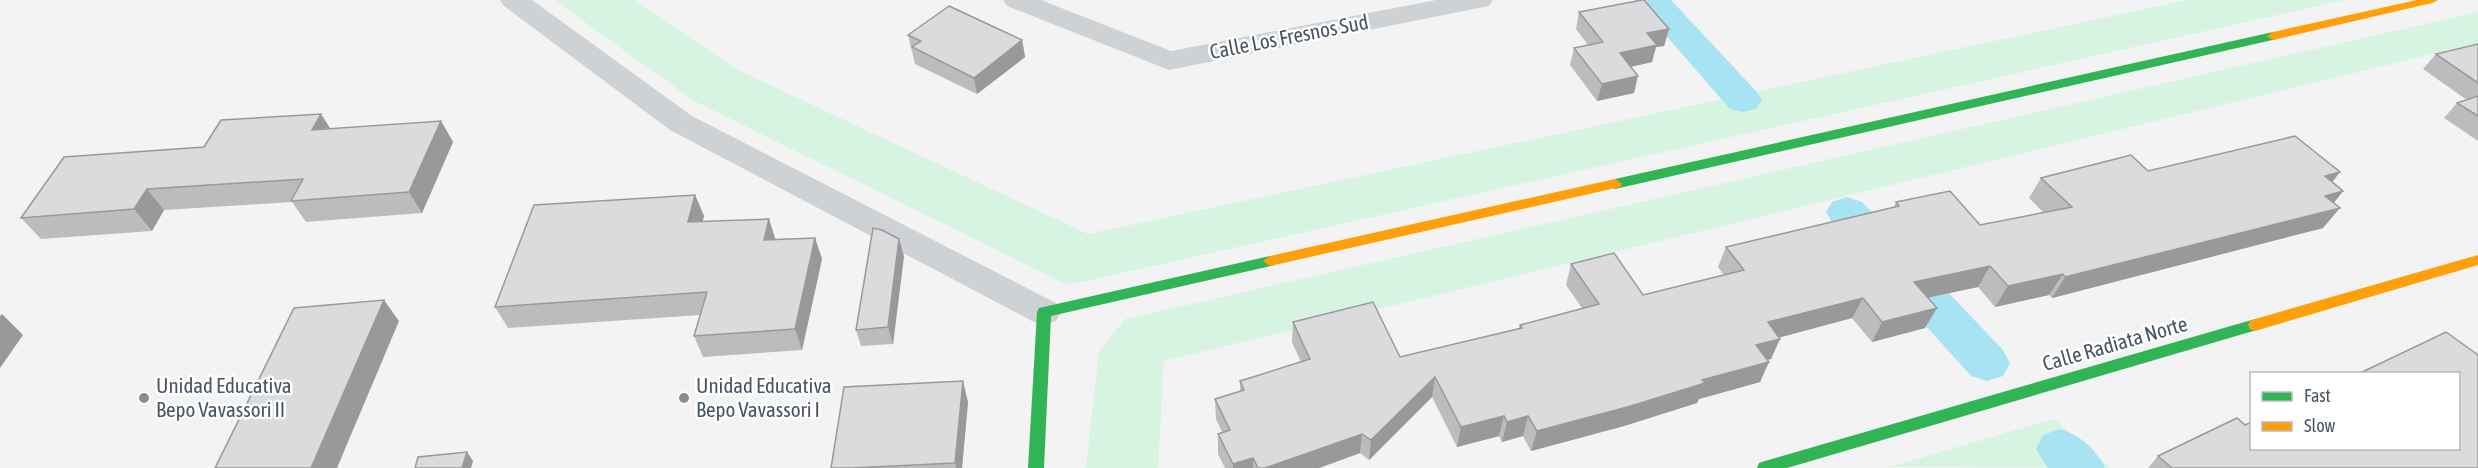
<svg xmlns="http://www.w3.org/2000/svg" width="2478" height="468" viewBox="0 0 2478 468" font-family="'Asap Condensed',sans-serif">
  <rect width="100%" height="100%" fill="#f4f3f3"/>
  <g fill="#d7f4e2">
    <path d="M554,0H635L736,69L1088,234L2187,0H2345L1068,285L694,101Z"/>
    <path d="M2478,12V43L1164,361L1158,468H1086L1099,351L1125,319Z"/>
    <path d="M2054,419L2111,468L1889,467Z"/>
  </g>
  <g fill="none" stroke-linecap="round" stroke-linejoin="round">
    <g fill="#a8e3f4" fill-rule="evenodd">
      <path d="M1635,0H1671L1756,91L1762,100L1756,109L1743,112L1730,109Z"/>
      <path d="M1847,197L1862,202L2003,350L2010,363L2003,376L1987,381L1971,376L1832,222L1826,212L1832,202Z"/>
      <path d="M2060,429C2081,436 2095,448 2105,468H2048L2036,449L2043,435Z"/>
    </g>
    <g fill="#cfd2d4" fill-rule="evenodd">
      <path d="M500,0H532L692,116L1056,303L1061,312L1056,321L1044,325L1032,321L670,130L504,6Z"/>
      <path d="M1003,0H1041L1171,51L1436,0H1493L1489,6L1169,70L1007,6Z"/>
    </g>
    <g fill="#30b455" fill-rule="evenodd">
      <path d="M2273,32L2277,33L2279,36L2277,39L1615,189L1608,184L1615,179Z"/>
      <path d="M1270,256L1277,261L1275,265L1051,316L1044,468H1028L1037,312L1039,308Z"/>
      <path d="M2255,319L2260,321L2262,325L2260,329L1787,468H1757L1759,463L1765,461Z"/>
    </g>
    <g fill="#ff9f0a" fill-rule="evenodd">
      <path d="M2417,0H2438L2432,3L2273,40L2267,36L2273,32Z"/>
      <path d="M1615,179L1622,184L1620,187L1270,266L1263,261L1270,256Z"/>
      <path d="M2478,255V265L2255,331L2250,329L2248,325L2250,321L2255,319Z"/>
    </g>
  </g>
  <g fill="#bcbcbe">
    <path d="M1579,12L1669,29L1664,46L1656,47L1652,62L1631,67L1634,93L1597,101L1570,65L1574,48L1588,45L1576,29Z"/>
    <path d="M908,35L1022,40L1025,57L977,94L915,64Z"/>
    <path d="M2478,44V141L2444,118L2457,103L2467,100L2423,69L2436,54Z"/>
    <path d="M321,114L330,129L441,121L453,142L422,213L306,222L292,202L164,210L152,231L41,239L21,218L204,147Z"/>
    <path d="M2148,171L2332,182L2343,191L2334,203L2323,228L2052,298L2049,295L1995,307L1978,287L1927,297L1925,328L1872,342L1852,318L1779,337L1771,359L1767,360L1760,382L1699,399L1697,403L1624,426L1531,451L1523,436L1502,442L1499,436L1457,447L1432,397L1369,460L1360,453L1319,468H1225L1218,454V434L1222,432L1216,419L1215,399L1240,391V381L1301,362L1292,342L1293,322L1400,357L1519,328L1520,325L1582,308L1566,285L1571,264L1643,295L1724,275L1718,267L1726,247L1894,207L1896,202L1980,225L2044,213L2029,198L2041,178Z"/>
    <path d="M695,195L704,216L702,222L776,239L815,238L822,259L802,350L703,357L694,336L700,315L508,328L495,307Z"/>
    <path d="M904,256L893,344L861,346L856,330Z"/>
    <path d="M968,402L962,468H831Z"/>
    <path d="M2252,448L2478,468H2148L2158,456Z"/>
  </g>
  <g fill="#99999b">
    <path d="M1669,29L1664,46L1656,47L1652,62L1616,70L1620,53L1647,33Z"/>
    <path d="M1022,40L1025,57L977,94L974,78Z"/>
    <path d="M1638,76L1634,93L1597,101L1602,84Z"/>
    <path d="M321,114L335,136L312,130Z"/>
    <path d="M441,121L453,142L422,213L409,192Z"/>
    <path d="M2340,172L2324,193L2325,176Z"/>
    <path d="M147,189L164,210L152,231L134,209Z"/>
    <path d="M2343,191L2327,211L2340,208L2323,228L2052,298L2065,277L2325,196Z"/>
    <path d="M695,195L704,216L697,244L688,222Z"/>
    <path d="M769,219L776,241L764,240Z"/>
    <path d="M815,238L822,259L802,350L795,329Z"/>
    <path d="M899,239L904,256L893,344L888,327Z"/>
    <path d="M1990,266L1978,287L1903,303L1914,282Z"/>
    <path d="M2063,274L2049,295L1995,307L2008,286Z"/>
    <path d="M1863,298L1852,318L1759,343L1768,322Z"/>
    <path d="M384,300L399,321L337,468H311Z"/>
    <path d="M1937,308L1925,328L1872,342L1882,322Z"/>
    <path d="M2,314L23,335L0,368V316Z"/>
    <path d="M1780,339L1771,359L1747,365L1756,345Z"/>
    <path d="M1769,362L1760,382L1699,399L1697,403L1624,426L1531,451L1537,431L1702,380Z"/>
    <path d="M1435,377L1432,397L1369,460L1371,440Z"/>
    <path d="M963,381L968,402L962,468H956L955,463Z"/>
    <path d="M1504,416L1499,436L1457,447L1461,427Z"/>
    <path d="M1528,416L1523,436L1502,442L1507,422Z"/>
    <path d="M1362,434L1360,453L1319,468H1265Z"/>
    <path d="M467,452L473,461L471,468H462Z"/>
    <path d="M1253,458V468H1233V464Z"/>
  </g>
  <g fill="#dbdbdd" stroke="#99999b" stroke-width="1.5">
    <path d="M1642,0H1644L1669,29L1647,33L1657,45L1620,53L1638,76L1602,84L1574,48L1603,42L1579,12Z"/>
    <path d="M949,6L1022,40L974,78L912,47L921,41L908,35Z"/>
    <path d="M2478,44V83L2436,54Z"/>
    <path d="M2478,96V116L2457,103Z"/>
    <path d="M321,114L312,130L441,121L409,192L291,201L303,179L147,189L134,209L21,218L64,157L204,147L221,120Z"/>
    <path d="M2295,136L2340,172L2325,176L2343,191L2325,196L2340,208L2065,277L2063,274L2008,286L1990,266L1914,282L1937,308L1882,322L1863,298L1768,322L1780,339L1756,345L1769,362L1702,380L1705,383L1631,406L1537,431L1528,416L1507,422L1504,416L1461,427L1435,377L1371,440L1362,434L1265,468H1258L1253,458L1233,464L1218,434L1230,430L1215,399L1244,390L1240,381L1310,359L1293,322L1373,302L1400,357L1522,328L1520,325L1599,304L1571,264L1614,253L1643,295L1744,270L1726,247L1899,206L1896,202L1950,191L1980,225L2072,207L2041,178L2131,155L2148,171Z"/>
    <path d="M695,195L688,222L769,219L764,240L815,238L795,329L694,336L707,292L495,307L534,205Z"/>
    <path d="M873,228L882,230L899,239L888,327L856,330Z"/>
    <path d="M384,300L311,468H215L294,308Z"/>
    <path d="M2446,332L2478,355V468H2172L2158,456L2237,418L2245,425L2252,422V448H2458V374H2358Z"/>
    <path d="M963,381L955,463L852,468H831L844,387Z"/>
    <path d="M467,452L462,468H415L418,457Z"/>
  </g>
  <g fill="#848c95" stroke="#fff" stroke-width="2">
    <circle cx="144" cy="398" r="6"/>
    <circle cx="684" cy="398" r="6"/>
  </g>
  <g text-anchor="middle" stroke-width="5" stroke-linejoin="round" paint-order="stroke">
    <g font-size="21" fill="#485562" stroke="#fff">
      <text transform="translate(1289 37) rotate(-11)" y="7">Calle Los Fresnos Sud</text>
      <text transform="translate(2115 344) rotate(-16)" y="7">Calle Radiata Norte</text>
    </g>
    <g font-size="21" fill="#485562" stroke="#fff" text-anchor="start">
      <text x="156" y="393">Unidad Educativa<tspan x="156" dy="24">Bepo Vavassori II</tspan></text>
      <text x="696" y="393">Unidad Educativa<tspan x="696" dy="24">Bepo Vavassori I</tspan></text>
    </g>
  </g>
  <rect x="2250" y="372" width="210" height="78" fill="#ffffff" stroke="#b6bbc0" stroke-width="1.5"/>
  <rect x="2262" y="392" width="30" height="9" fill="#30b455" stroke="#b6bbc0" stroke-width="1.5"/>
  <text x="2304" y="402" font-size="18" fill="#485562">Fast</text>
  <rect x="2262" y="422" width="30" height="9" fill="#ff9f0a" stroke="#b6bbc0" stroke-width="1.5"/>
  <text x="2304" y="432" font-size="18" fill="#485562">Slow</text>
</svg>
